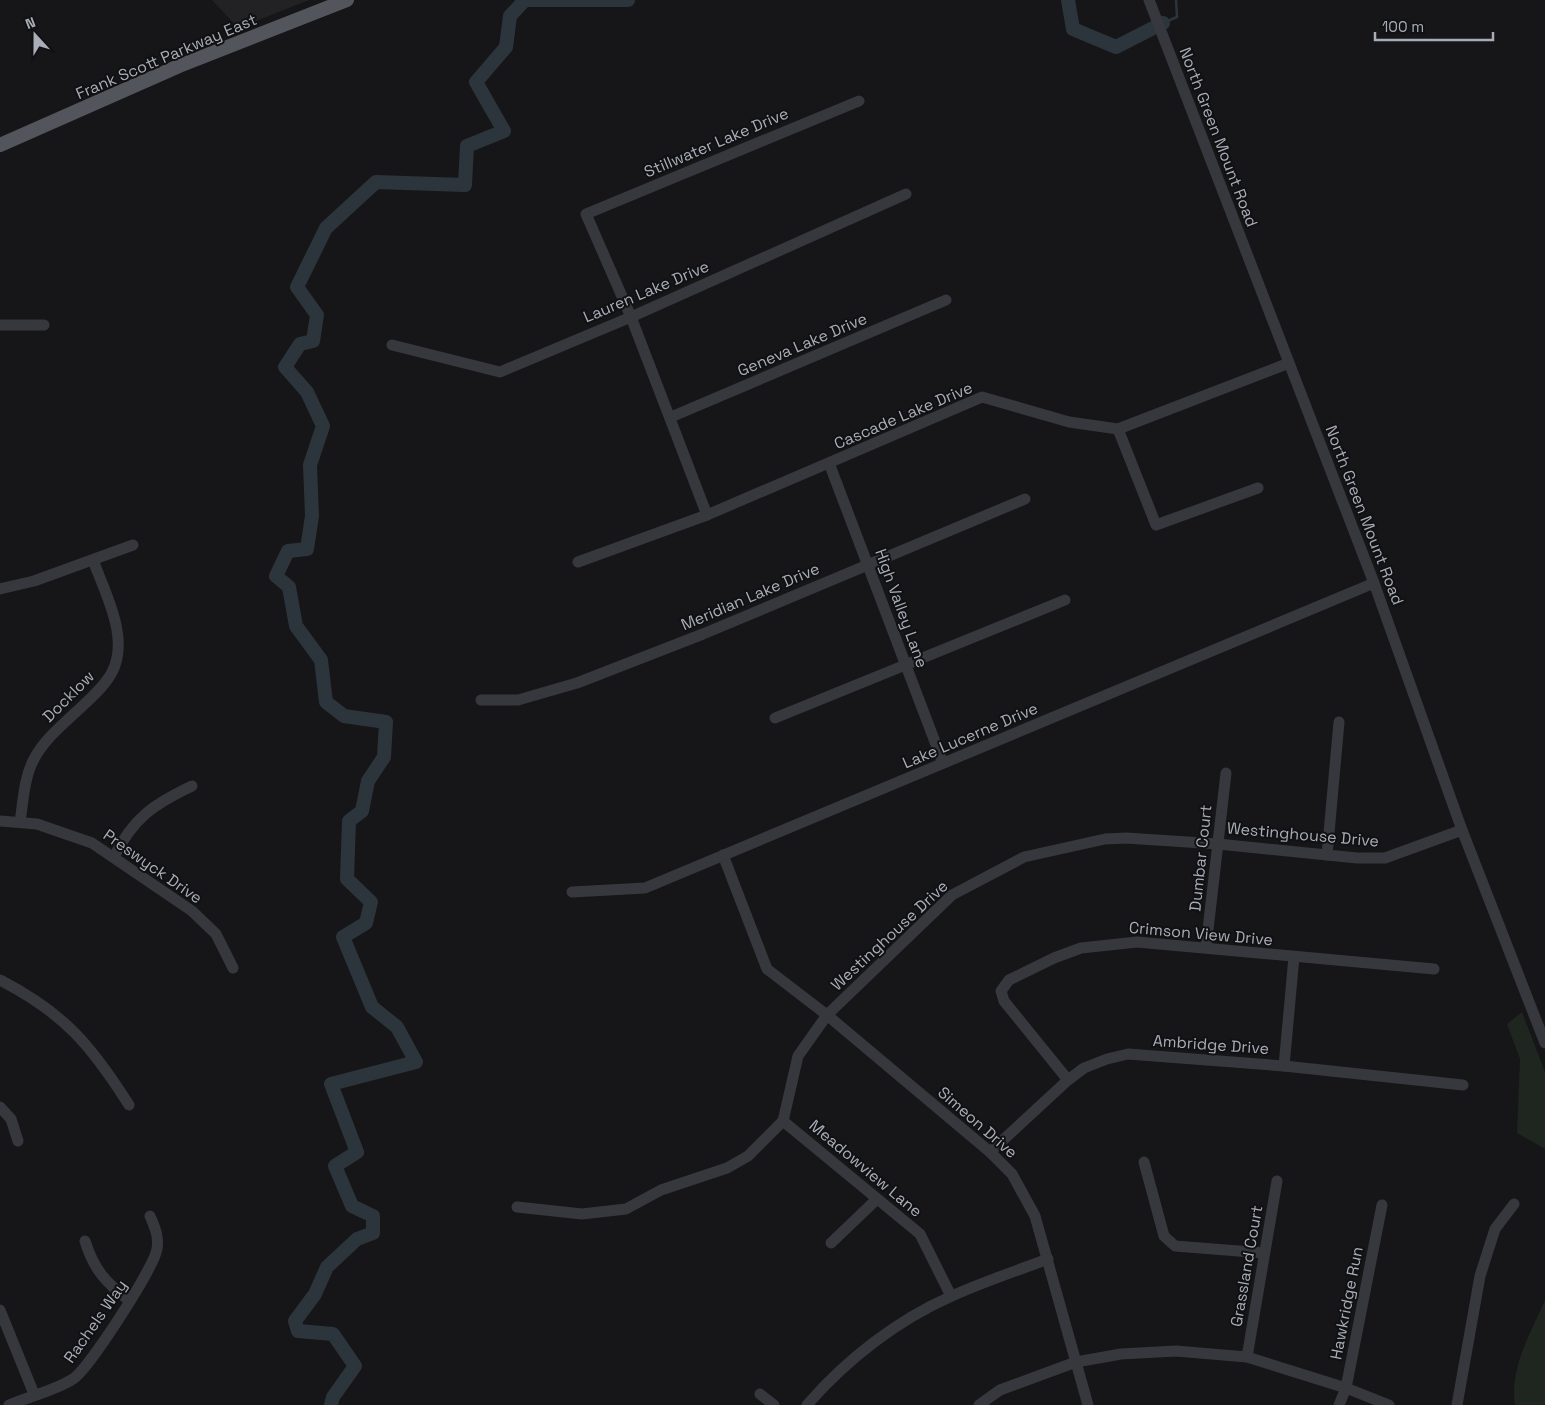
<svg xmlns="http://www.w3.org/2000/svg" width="1545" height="1405" viewBox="0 0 1545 1405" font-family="'Space Grotesk',sans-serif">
  <rect width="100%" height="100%" fill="#161618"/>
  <path fill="#222225" d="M212,0H309L238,28Z"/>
  <g fill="#1e261f">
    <path d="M1522,1012L1545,1072V1149L1517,1133L1520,1059L1507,1024Z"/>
    <path d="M1545,1300V1405H1515C1509,1369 1531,1332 1545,1300Z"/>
  </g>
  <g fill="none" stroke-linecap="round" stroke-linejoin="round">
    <path stroke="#2c353c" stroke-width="2.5" d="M1163,23L1177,17L1176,0"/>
    <g stroke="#2c353c" stroke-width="14">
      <path d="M1068,0L1073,29L1116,47L1163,23"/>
      <path d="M331,1405L333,1397L355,1366L333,1334L298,1331L295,1321L315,1294L327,1267L357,1239L373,1233V1216L352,1206L335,1166L357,1152L331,1084L416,1062L397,1027L372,1007L343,937L366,923L371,902L347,879L349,821L362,811L368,781L384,757L386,722L344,716L326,702L321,660L296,626L289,587L276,576L288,551L307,549L312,516L310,465L323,426L307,392L285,367L300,344L313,341L317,315L297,287L326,228L376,182L465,185L467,146L504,131L476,82L506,47L510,16L525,0H628"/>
    </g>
    <g stroke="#37383d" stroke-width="11">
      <path d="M1149,0L1374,583L1462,830L1545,1043"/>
      <path d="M859,101L586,214L631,317L707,515L982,397L1069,422L1118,429L1289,363"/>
      <path d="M0,325H44"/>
      <path d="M392,345L500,372L631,317L906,194"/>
      <path d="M671,417L946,300"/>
      <path d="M1118,429L1156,525L1258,488"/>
      <path d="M829,463L943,763"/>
      <path d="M578,562L707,515"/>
      <path d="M0,589L34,581L133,545"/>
      <path d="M481,700H518L577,683L703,634L1025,499"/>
      <path d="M775,718L1065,600"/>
      <path d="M0,821L37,824L92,843L192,911L216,934L233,968"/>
      <path d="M20,822C23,803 24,777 34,759C44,740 62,725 77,711C89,700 103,688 111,674C131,640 105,593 93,560"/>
      <path d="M723,855L767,969L827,1015L990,1152L1012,1174L1035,1216L1088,1405"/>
      <path d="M1327,855L1339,722"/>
      <path d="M114,857C133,818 154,804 192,786"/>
      <path d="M572,892L645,888L1374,583"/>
      <path d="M1206,947L1226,773"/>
      <path d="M0,980C64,1013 91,1045 129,1105"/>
      <path d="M1284,1066L1294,957"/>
      <path d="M1068,1080L1004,1001L1001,991L1009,980L1054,958L1081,948L1137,942L1434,969"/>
      <path d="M0,1107L11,1119L18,1141"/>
      <path d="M783,1121L920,1234L951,1296"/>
      <path d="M990,1152L1068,1080L1084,1068L1107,1059L1128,1054L1284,1066L1463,1085"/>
      <path d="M1144,1162L1164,1236L1175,1246L1264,1253"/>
      <path d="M517,1207L582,1214L626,1209L661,1190L727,1168L748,1156L783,1121L798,1056L827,1015L952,895L1024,857L1105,839L1126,838L1218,844L1357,858H1385L1462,830"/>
      <path d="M85,1241C94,1270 106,1283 130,1301"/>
      <path d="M831,1243L877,1199"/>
      <path d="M0,1310L34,1394"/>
      <path d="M1247,1357L1277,1181"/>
      <path d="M760,1394L774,1405"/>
      <path d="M9,1405C30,1396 54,1391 73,1379C88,1370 154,1268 157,1249C159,1236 155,1228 150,1216"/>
      <path d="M807,1405C846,1360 897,1320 952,1296C983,1282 1016,1271 1048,1259"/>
      <path d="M979,1405L1000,1390L1076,1362L1121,1354L1176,1351L1247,1357L1346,1388L1389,1405"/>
      <path d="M1339,1405L1346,1388L1382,1205"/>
      <path d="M1457,1405L1480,1276L1495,1229L1514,1204"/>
    </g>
    <path stroke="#53555c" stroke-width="14" d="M0,145L179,66L347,0"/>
  </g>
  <g text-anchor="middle" stroke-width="4" stroke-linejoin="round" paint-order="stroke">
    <g font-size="16" fill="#a8adb8" stroke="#111113">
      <text transform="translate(166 56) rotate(-23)" y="6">Frank Scott Parkway East</text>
      <text transform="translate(1219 137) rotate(69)" y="6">North Green Mount Road</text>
      <text transform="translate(716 142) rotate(-23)" y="6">Stillwater Lake Drive</text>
      <text transform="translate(646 291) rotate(-23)" y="6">Lauren Lake Drive</text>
      <text transform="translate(802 344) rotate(-23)" y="6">Geneva Lake Drive</text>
      <text transform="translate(903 415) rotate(-23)" y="6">Cascade Lake Drive</text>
      <text transform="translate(1365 515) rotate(69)" y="6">North Green Mount Road</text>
      <text transform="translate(750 596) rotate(-23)" y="6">Meridian Lake Drive</text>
      <text transform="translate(902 608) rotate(70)" y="6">High Valley Lane</text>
      <text transform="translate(68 696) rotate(-45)" y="6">Docklow</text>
      <text transform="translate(970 735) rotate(-23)" y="6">Lake Lucerne Drive</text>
      <text transform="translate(1303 834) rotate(5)" y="6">Westinghouse Drive</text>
      <text transform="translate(1200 858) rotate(-84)" y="6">Dumbar Court</text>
      <text transform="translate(153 866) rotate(35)" y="6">Preswyck Drive</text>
      <text transform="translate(1201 933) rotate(5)" y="6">Crimson View Drive</text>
      <text transform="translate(889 935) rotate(-43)" y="6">Westinghouse Drive</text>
      <text transform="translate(1211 1044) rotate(4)" y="6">Ambridge Drive</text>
      <text transform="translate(978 1122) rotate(41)" y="6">Simeon Drive</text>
      <text transform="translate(866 1168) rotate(40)" y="6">Meadowview Lane</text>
      <text transform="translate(1246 1266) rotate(-80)" y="6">Grassland Court</text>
      <text transform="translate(1346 1303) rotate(-79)" y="6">Hawkridge Run</text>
      <text transform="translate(95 1321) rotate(-55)" y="6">Rachels Way</text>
    </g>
  </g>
  <g transform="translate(35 35) rotate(339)" stroke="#111113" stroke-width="4" paint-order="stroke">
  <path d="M0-4L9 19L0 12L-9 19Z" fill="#a8adb8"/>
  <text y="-8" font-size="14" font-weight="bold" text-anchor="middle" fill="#a8adb8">N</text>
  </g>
  <path d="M1375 32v8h118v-8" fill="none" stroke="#a8adb8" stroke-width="2.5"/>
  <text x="1382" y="32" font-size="15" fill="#a8adb8" stroke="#111113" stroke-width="4" paint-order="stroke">100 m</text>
</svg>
